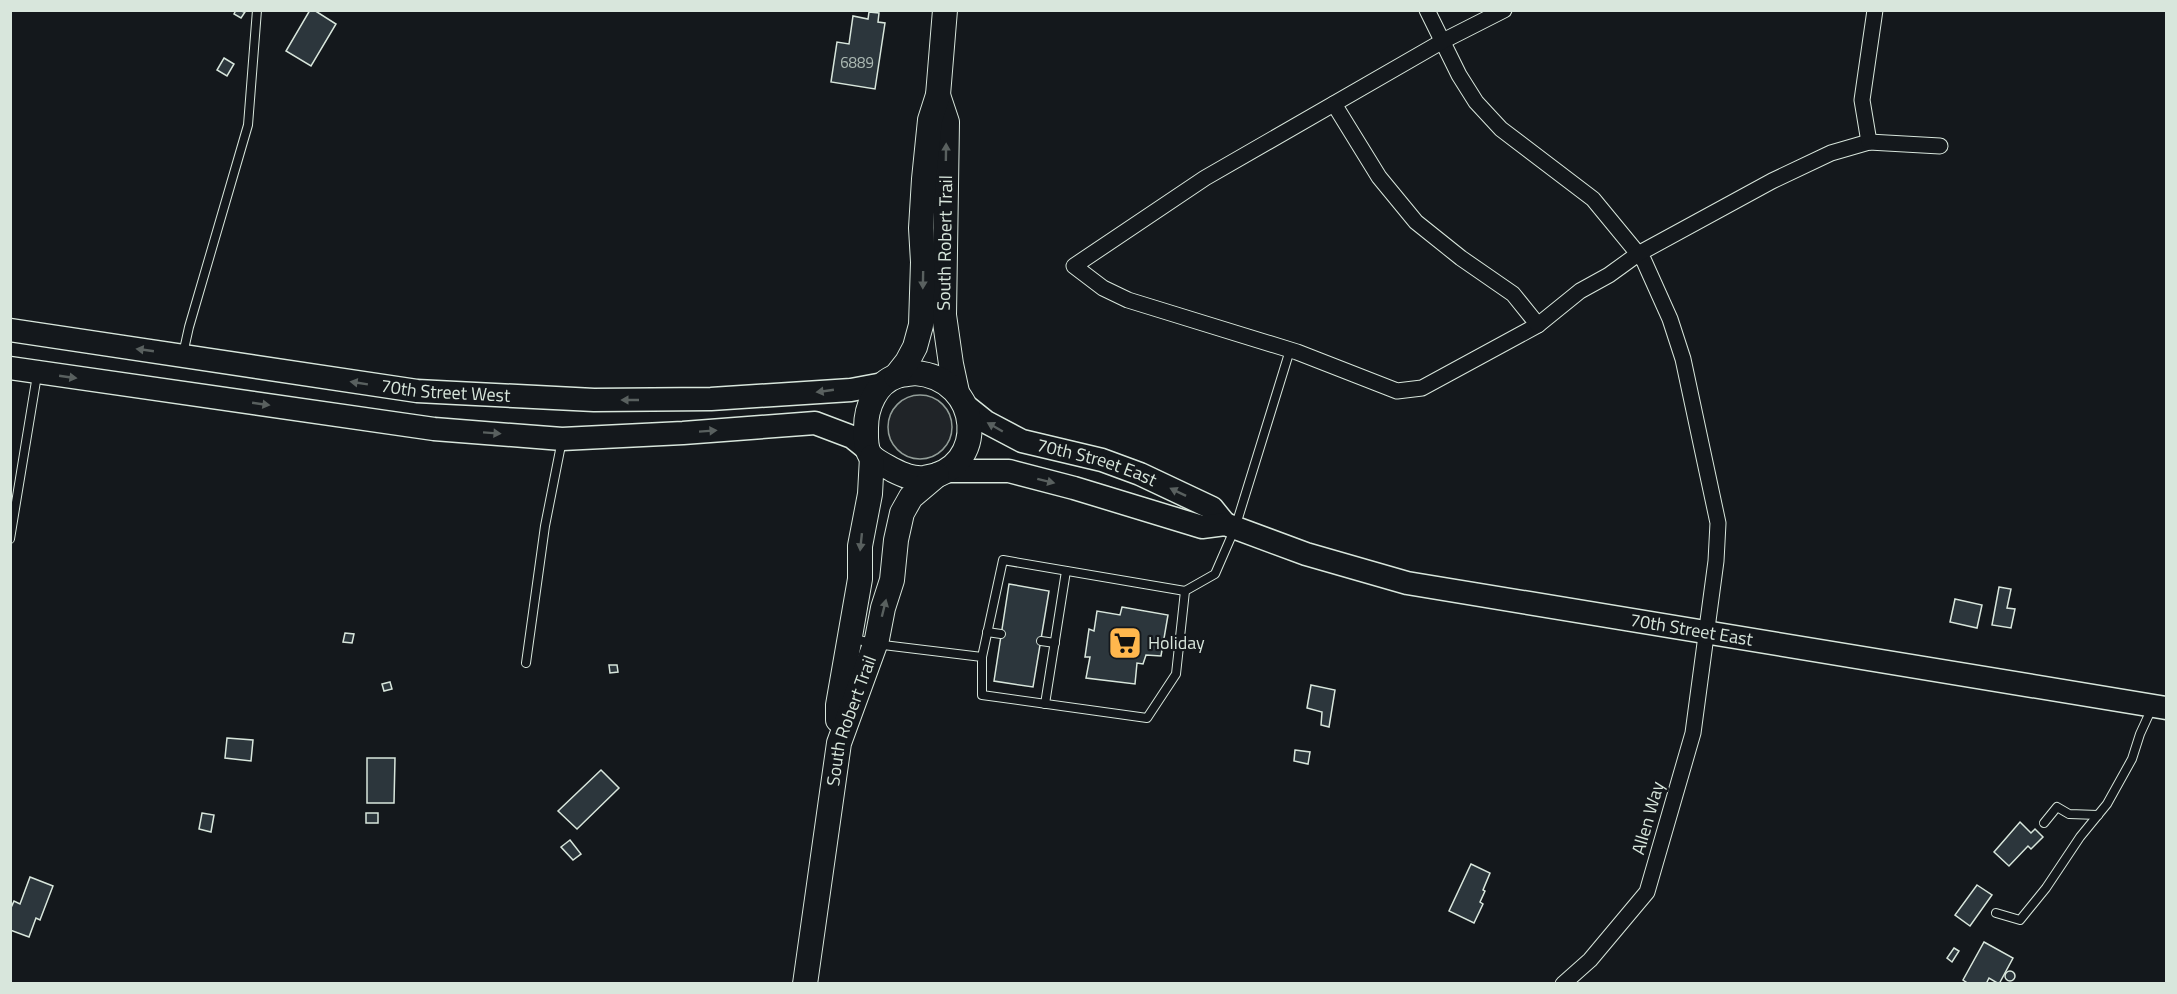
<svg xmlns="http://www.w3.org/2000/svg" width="2177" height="994" viewBox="0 0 2177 994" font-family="'Titillium Web',sans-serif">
  <rect width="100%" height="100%" fill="#14181c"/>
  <circle fill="#202428" stroke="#939e99" stroke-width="1.5" cx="920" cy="427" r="32"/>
  <g fill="#2c363c" stroke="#d8e6dc" stroke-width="1.5">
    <path d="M236,10L245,12L241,18L234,14Z"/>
    <path d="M310,10H314L336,24L311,66L286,51Z"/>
    <path d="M869,12L879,13L878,22L885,23L875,89L831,82L837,42L849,44L853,16L868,19Z"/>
    <path d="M224,58L234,64L227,76L217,70Z"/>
    <path d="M1009,584L1049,591L1033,687L994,681Z"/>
    <path d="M1999,587L2011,589L2007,608L2015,609L2011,628L1992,625Z"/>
    <path d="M1955,599L1982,605L1977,628L1950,622Z"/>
    <path d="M1122,607L1168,615L1161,656L1146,655L1143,664L1137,663L1135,684L1086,678L1090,657H1085L1089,629L1094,631L1097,611L1120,615Z"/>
    <path d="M345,633L354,634L352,643L343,642Z"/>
    <path d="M609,665H617L618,672L610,673Z"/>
    <path d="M390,682L392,689L384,691L382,684Z"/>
    <path d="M1311,685L1335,690L1329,727L1321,725L1322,712L1307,708Z"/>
    <path d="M227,738L253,740L251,761L225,758Z"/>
    <path d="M1295,750L1310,752L1308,764L1294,761Z"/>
    <path d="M367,758H395L394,803H367Z"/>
    <path d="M601,770L619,788L577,829L558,811Z"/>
    <path d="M202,813L214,815L211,832L199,829Z"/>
    <rect x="366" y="813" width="12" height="10"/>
    <path d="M2020,822L2031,833L2035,829L2043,837L2031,849L2028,846L2009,866L1994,852Z"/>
    <path d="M570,840L581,854L573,860L561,847Z"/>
    <path d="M1471,864L1490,873L1483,890L1485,891L1480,902L1483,904L1474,923L1449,911Z"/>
    <path d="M30,877L53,886L40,920L36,918L29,937L10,930V910L14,901L20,904Z"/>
    <path d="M1977,885L1992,895L1970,926L1955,915Z"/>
    <path d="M1984,942L2013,958L1999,984L1989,978L1986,984H1969L1963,980Z"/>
    <path d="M1954,948L1959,951L1952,962L1947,958Z"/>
    <circle cx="2010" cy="976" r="5"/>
  </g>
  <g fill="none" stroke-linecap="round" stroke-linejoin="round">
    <g stroke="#d8e6dc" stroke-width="10">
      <g id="service">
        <path d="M183,354L189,327L248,125L257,10"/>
        <path d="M10,539L37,375"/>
        <path d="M987,632L1001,634"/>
        <path d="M851,638L875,644L982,657V695L1147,718L1176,674L1185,591L1215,574L1235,528L1290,350"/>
        <path d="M1041,641L1055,643"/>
        <path d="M982,657L1003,560L1185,591"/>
        <path d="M526,663L545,526L562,440"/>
        <path d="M1045,704L1066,571"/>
        <path d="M2044,823L2057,807L2069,814L2098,815"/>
        <path d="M1996,913L2020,920L2046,888L2080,837L2107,804L2132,759L2140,734L2151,710"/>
      </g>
    </g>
    <g stroke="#d8e6dc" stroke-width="17">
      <g id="minor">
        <path d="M1427,10L1459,75L1476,102L1501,129L1593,199L1644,261L1670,319L1683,359L1718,523L1716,561L1693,733L1647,892L1590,960L1563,984"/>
        <path d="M1504,10L1443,41L1205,178L1074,266L1103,288L1128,300L1297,352L1397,391L1422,388L1538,325L1580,291L1609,275L1638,254L1772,181L1831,153L1869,142L1940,146"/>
        <path d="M1334,104L1379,177L1416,222L1461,258L1513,294L1538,325"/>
        <path d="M1869,142L1862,100L1875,10"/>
      </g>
    </g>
    <g stroke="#d8e6dc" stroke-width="25">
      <g id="secondary">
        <path id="s1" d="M10,330L417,391L594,400L711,399L851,390L883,384"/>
        <path d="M10,368L434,429L562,439L683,433L815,423L852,437L867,449"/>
        <path id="s2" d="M966,406L986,422L1022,441L1102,460L1140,474L1212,508L1225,524"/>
        <path id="s3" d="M947,471H1009L1074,488L1202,527L1225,524L1306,554L1407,583L2166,708"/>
      </g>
    </g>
    <g stroke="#d8e6dc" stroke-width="26">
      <g id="primary">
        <path d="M938,95L947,122L944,315L951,364L957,392"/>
        <path d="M915,373C983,378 989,470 924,478C912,479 903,475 893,470C886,466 875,461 870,455C865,447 866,437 866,428C866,407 876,383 897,376C903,374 910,374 915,373Z"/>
        <path d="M896,376L907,362L915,347L921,325L923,262L921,228L924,179L930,120L938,95L945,10"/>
        <path d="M838,720V705L860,579V546L870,494L872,457"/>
        <path id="s4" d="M805,984L839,743L877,639L883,608L892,580L896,540L902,513L911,497L937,475"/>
      </g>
    </g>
    <use href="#service" stroke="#14181c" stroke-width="8"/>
    <use href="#minor" stroke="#14181c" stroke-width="15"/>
    <use href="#secondary" stroke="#14181c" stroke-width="22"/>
    <use href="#primary" stroke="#14181c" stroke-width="24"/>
  </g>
  <defs><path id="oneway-solid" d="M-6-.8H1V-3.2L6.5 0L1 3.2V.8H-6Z" transform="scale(1.5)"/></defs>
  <g fill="#59605f">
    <use href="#oneway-solid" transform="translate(946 152) rotate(-89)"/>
    <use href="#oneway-solid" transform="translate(923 280) rotate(91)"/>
    <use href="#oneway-solid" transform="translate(145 350) rotate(-172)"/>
    <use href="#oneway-solid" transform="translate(68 377) rotate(8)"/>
    <use href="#oneway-solid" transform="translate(359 383) rotate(-171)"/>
    <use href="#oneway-solid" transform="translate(825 391) rotate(172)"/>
    <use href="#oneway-solid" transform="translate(630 400) rotate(180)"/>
    <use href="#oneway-solid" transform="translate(261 404) rotate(8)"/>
    <use href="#oneway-solid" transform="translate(995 427) rotate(-150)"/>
    <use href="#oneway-solid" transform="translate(708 431) rotate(-4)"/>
    <use href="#oneway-solid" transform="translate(492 433) rotate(4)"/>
    <use href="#oneway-solid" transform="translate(1046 481) rotate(14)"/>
    <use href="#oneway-solid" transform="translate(1178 492) rotate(-154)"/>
    <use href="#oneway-solid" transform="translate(861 542) rotate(96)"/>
    <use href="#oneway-solid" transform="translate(884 608) rotate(-76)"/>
  </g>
  <defs>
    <g id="supermarket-square" transform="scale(1.725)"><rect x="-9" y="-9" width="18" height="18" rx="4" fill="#ffb74d" stroke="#14181c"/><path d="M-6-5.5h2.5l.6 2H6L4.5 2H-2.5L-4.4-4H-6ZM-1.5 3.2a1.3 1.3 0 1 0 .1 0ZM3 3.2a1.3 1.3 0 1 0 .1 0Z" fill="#111"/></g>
  </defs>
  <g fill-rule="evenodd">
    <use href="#supermarket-square" x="1125" y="643"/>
  </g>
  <g text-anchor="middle" stroke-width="4.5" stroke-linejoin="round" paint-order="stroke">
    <g font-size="15" fill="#adbab4">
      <text x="857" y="68">6889</text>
    </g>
    <g font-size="18" fill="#d8e6dc" stroke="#14181c">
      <text transform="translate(945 243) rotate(-89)" y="6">South Robert Trail</text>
      <text dy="6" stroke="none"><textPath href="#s1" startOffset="440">70th Street West</textPath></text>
      <text dy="6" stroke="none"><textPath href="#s2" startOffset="144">70th Street East</textPath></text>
      <text dy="6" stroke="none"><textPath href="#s3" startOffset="766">70th Street East</textPath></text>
      <text dy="6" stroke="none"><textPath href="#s4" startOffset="268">South Robert Trail</textPath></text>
      <text transform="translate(1648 818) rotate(-74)" y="6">Allen Way</text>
    </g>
    <g font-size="18" fill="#d8e6dc" stroke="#14181c" text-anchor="start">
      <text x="1148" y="649">Holiday</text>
    </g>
  </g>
  <rect width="2177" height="994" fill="none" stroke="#d8e6dc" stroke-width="24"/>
</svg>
